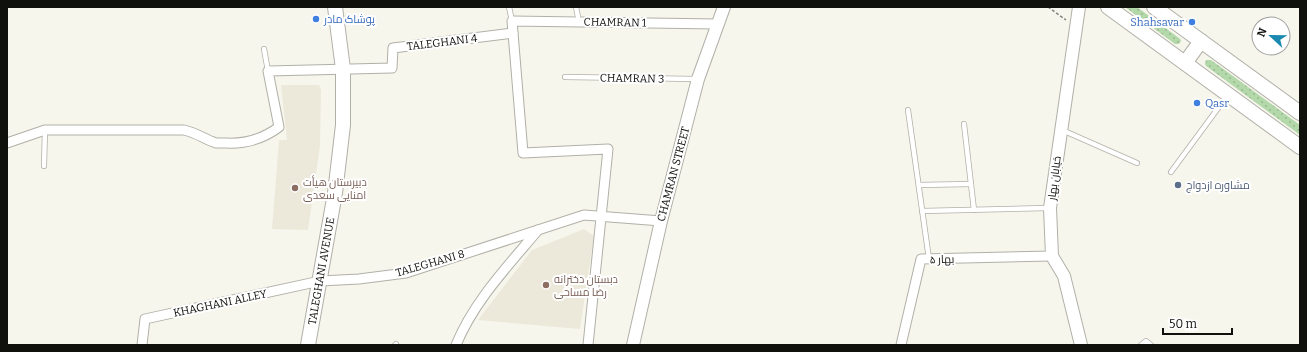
<svg xmlns="http://www.w3.org/2000/svg" width="1307" height="352" viewBox="0 0 1307 352" font-family="Bitter,Cairo,serif">
  <defs>
    <pattern id="grass-dots" width="8" height="8" patternUnits="userSpaceOnUse"><rect width="8" height="8" fill="#b3d8aa"/><path d="M2 2h.1M6 6h.1" fill="none" stroke="#99b891" stroke-width="1.8" stroke-linecap="round"/></pattern>
  </defs>
  <rect width="100%" height="100%" fill="#f7f6ed"/>
  <g fill="#ece9da">
    <path d="M281,85H319L321,90L320,146L308,230L272,229L279,140H287Z"/>
    <path d="M584,229L594,236L580,329L478,320L532,250Z"/>
  </g>
  <g fill="url(#grass-dots)">
    <path d="M1125,7H1137L1179,38L1181,40L1180,43L1178,44H1175Z"/>
    <path d="M1206,60H1211L1300,125V135L1206,66L1205,64Z"/>
  </g>
  <g fill="none" stroke-linecap="round" stroke-linejoin="round">
    <g stroke="#b1b0a8" stroke-width="6">
      <g id="lane">
        <path d="M509,7L512,21"/>
        <path d="M576,7L579,22"/>
        <path d="M264,49L268,71"/>
        <path d="M565,77L697,79"/>
        <path d="M908,110L929,259"/>
        <path d="M964,124L974,210"/>
        <path d="M1062,130L1137,163"/>
        <path d="M44,166L45,130"/>
        <path d="M1171,172L1227,96"/>
        <path d="M919,185L971,184"/>
        <path d="M922,211L1048,208"/>
        <path d="M395,345L396,344"/>
        <path d="M1141,345L1146,341L1151,345"/>
      </g>
    </g>
    <g stroke="#b1b0a8" stroke-width="11">
      <g id="street">
        <path d="M7,143L45,130H184C197,133 204,139 216,143C219,143 223,143 226,143C245,144 263,139 279,127L268,71L392,68L393,48L513,33"/>
        <path d="M142,345L145,319L320,281L359,279L406,273L584,215L661,221"/>
        <path d="M456,345C474,301 508,266 538,230"/>
        <path d="M588,345L608,149L523,153L512,21L717,24"/>
        <path d="M901,345L921,259L1052,256"/>
      </g>
    </g>
    <g stroke="#b1b0a8" stroke-width="14">
      <g id="secondary">
        <path d="M1079,7L1050,208L1052,256L1064,276L1081,345"/>
        <path d="M633,345L661,221L698,79L724,7"/>
      </g>
    </g>
    <g stroke="#b1b0a8" stroke-width="16">
      <g id="primary">
        <path d="M1108,7L1300,147"/>
        <path d="M1154,7L1300,113"/>
        <path d="M1185,63L1201,41"/>
        <path d="M308,345L335,193L343,125V69L335,7"/>
      </g>
    </g>
    <path stroke="#83827c" stroke-width="1.5" stroke-dasharray="3 2" stroke-linecap="butt" d="M1048,7L1066,20"/>
    <use href="#lane" stroke="#fff" stroke-width="4.5"/>
    <use href="#street" stroke="#fff" stroke-width="9"/>
    <use href="#secondary" stroke="#fff" stroke-width="12"/>
    <use href="#primary" stroke="#fff" stroke-width="14"/>
  </g>
  <g fill="#3f7fe0" stroke="#fff" stroke-width="1.5">
    <circle cx="316" cy="19" r="4"/>
    <circle cx="1192" cy="22" r="4"/>
    <circle cx="1197" cy="103" r="4"/>
  </g>
  <circle fill="#5c6f8a" stroke="#fff" stroke-width="1.5" cx="1178" cy="185" r="4"/>
  <g fill="#8d6e63" stroke="#fff" stroke-width="1.5">
    <circle cx="295" cy="188" r="4"/>
    <circle cx="546" cy="285" r="4"/>
  </g>
  <g text-anchor="middle" stroke-width="4" stroke-linejoin="round" paint-order="stroke">
    <g font-size="11" fill="#366cbe" stroke="#fff" text-anchor="start">
      <text x="324" y="23">پوشاک مادر</text>
      <text x="1184" y="26" text-anchor="end">Shahsavar</text>
      <text x="1205" y="107">Qasr</text>
    </g>
    <g font-size="11" fill="#10100d" stroke="#fff">
      <text transform="translate(615 22) rotate(1)" y="4">CHAMRAN 1</text>
      <text transform="translate(442 42) rotate(-7)" y="4">TALEGHANI 4</text>
      <text transform="translate(632 78) rotate(1)" y="4">CHAMRAN 3</text>
      <text transform="translate(673 174) rotate(-75)" y="4">CHAMRAN STREET</text>
      <text transform="translate(1054 178) rotate(-83)" y="4">خیابان بهار</text>
      <text transform="translate(942 259) rotate(-2)" y="4">بهار ۵</text>
      <text transform="translate(430 263) rotate(-16)" y="4">TALEGHANI 8</text>
      <text transform="translate(321 271) rotate(-80)" y="4">TALEGHANI AVENUE</text>
      <text transform="translate(220 303) rotate(-12)" y="4">KHAGHANI ALLEY</text>
    </g>
    <g font-size="11" fill="#785e54" stroke="#fff" text-anchor="start">
      <text x="303" y="186">دبیرستان هیأت<tspan x="303" dy="13">امنایی سعدی</tspan></text>
      <text x="554" y="283">دبستان دخترانه<tspan x="554" dy="13">رضا مساحی</tspan></text>
    </g>
    <g font-size="11" fill="#4e5e75" stroke="#fff" text-anchor="start">
      <text x="1186" y="189">مشاوره ازدواج</text>
    </g>
  </g>
  <rect width="1307" height="352" fill="none" stroke="#10100d" stroke-width="16"/>
  <g transform="translate(1271 36) rotate(292)"><circle r="19" fill="#ffffff" stroke="#9f9f9e"/>
  <path d="M0-3L7 15L0 10L-7 15Z" fill="#1c89b0"/>
  <text y="-6" font-size="11" font-weight="bold" text-anchor="middle" fill="#10100d">N</text>
  </g>
  <path d="M1163 328v6h69v-6" fill="none" stroke="#10100d" stroke-width="2"/>
  <text x="1169" y="328" font-size="12" fill="#10100d" stroke="#ffffff" stroke-width="3" paint-order="stroke">50 m</text>
</svg>
